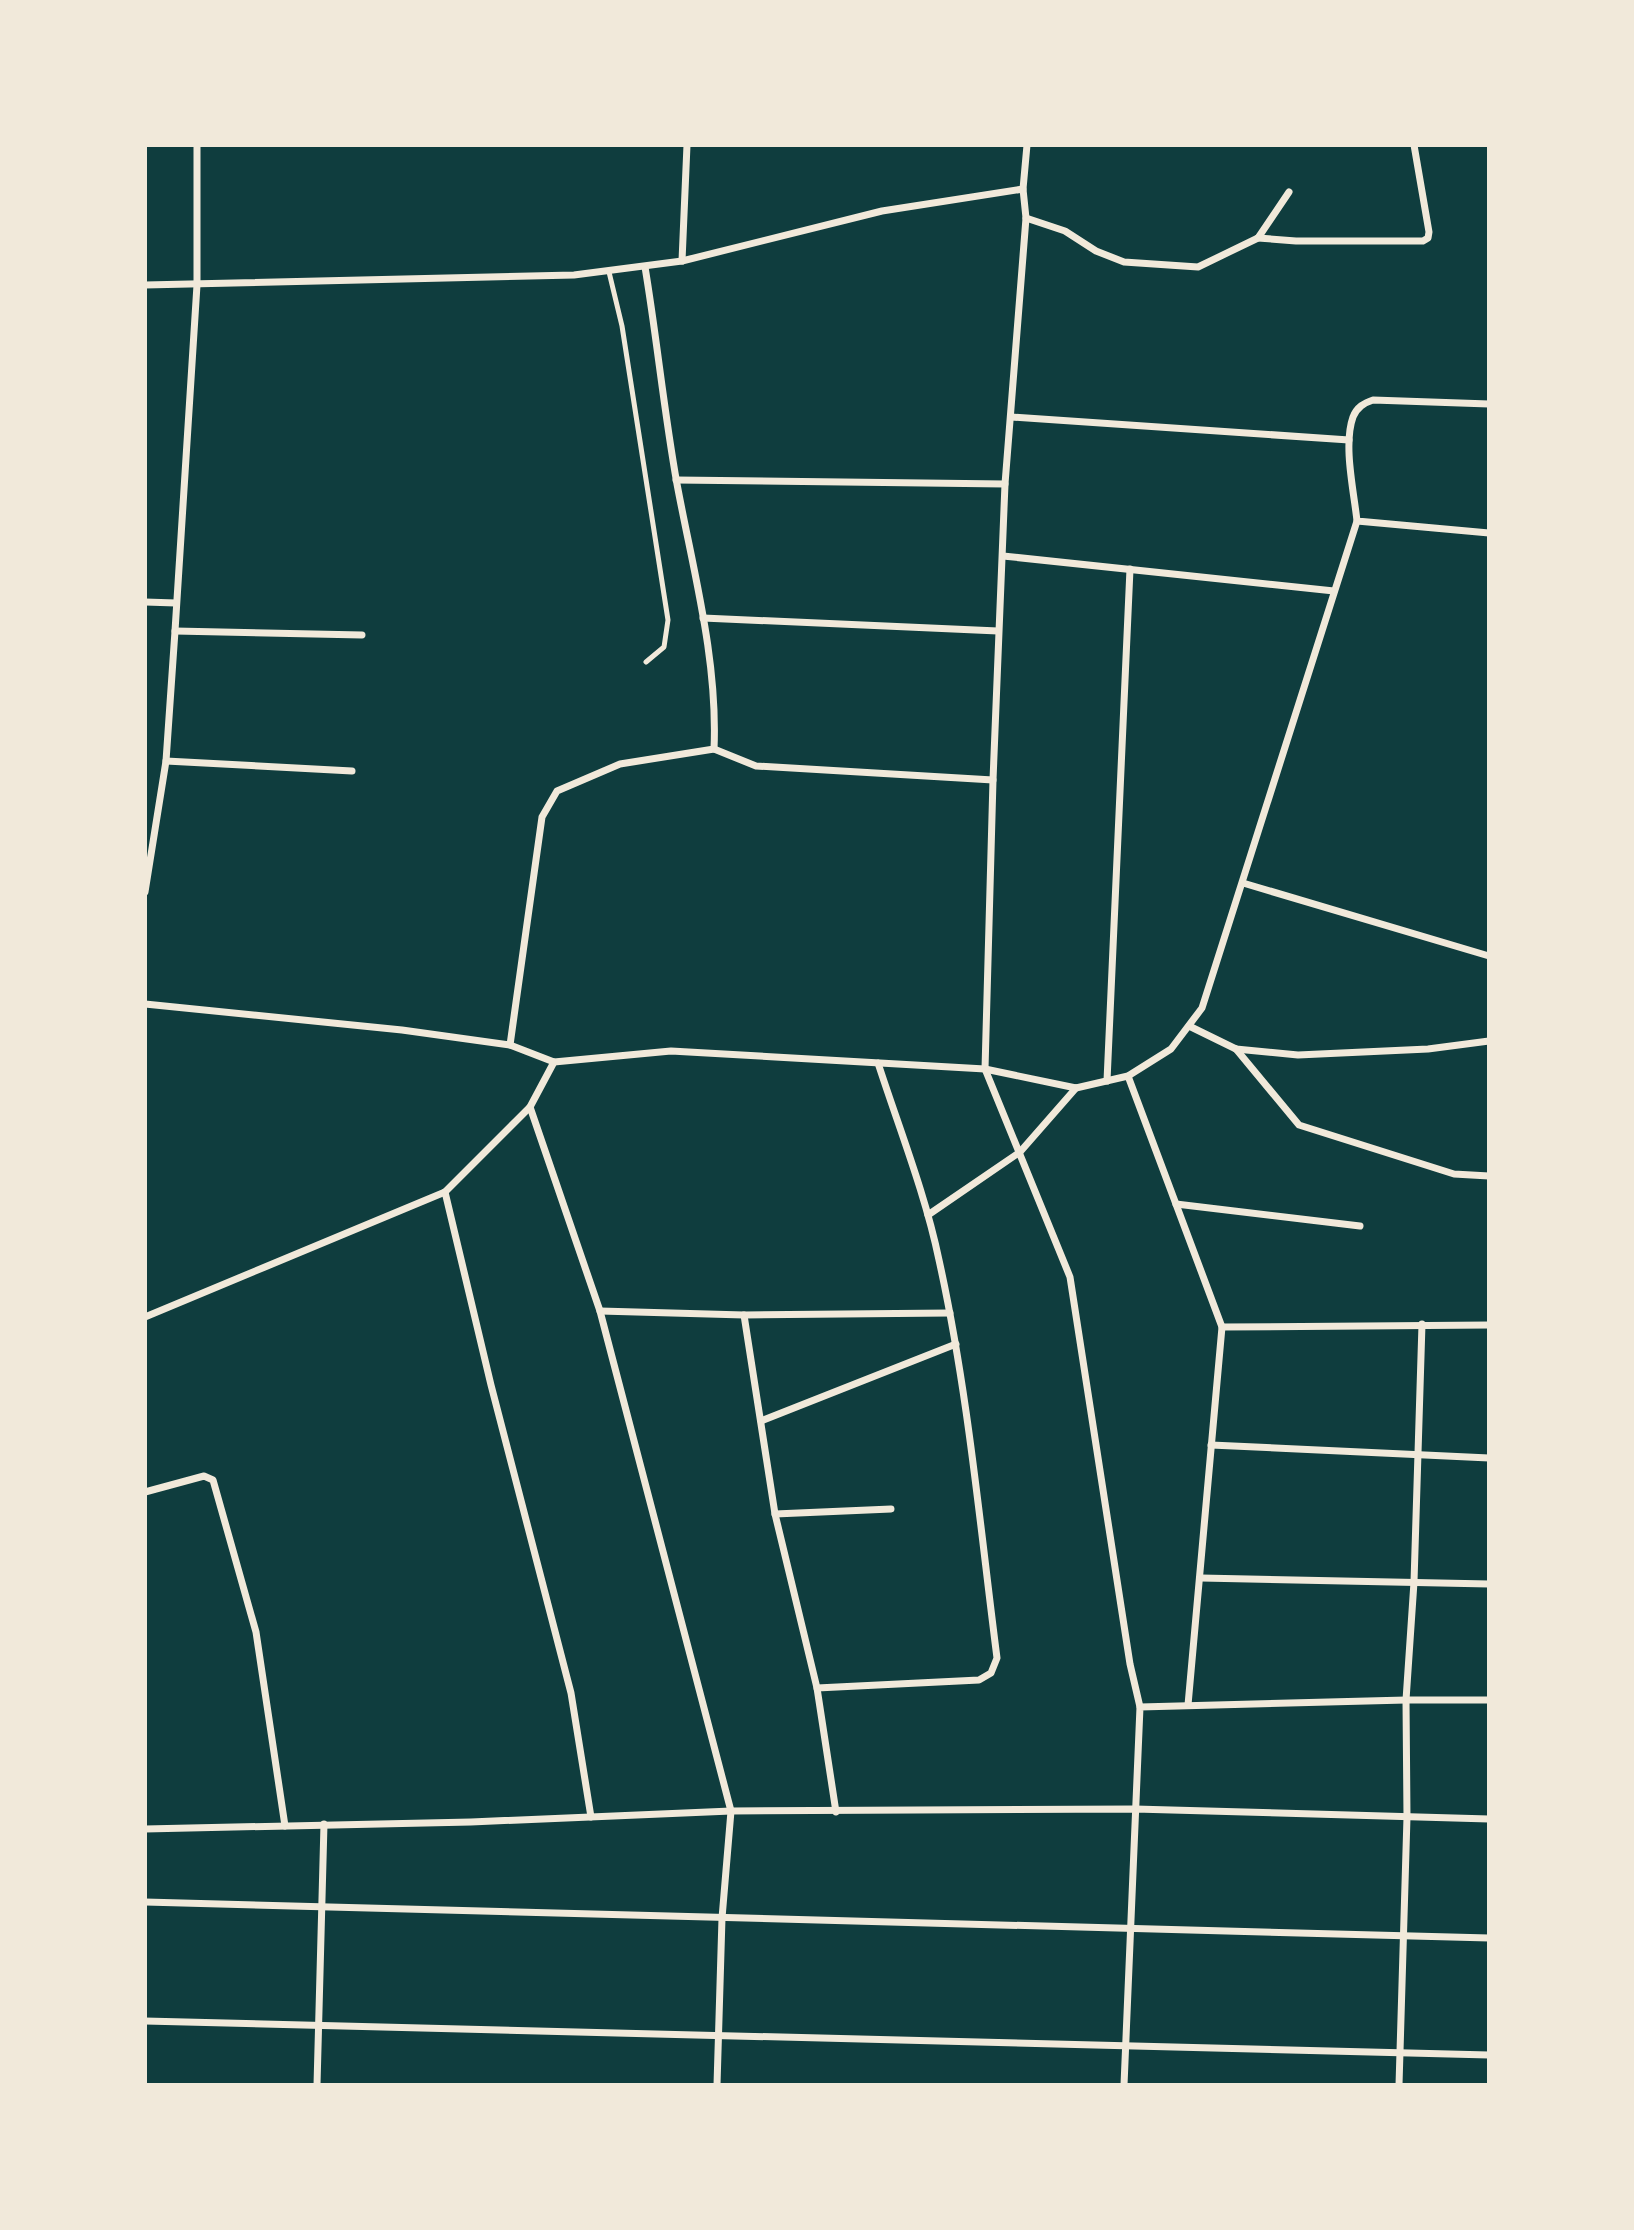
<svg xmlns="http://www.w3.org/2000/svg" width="1634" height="2230" viewBox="0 0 1634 2230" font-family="Inter,sans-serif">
  <rect width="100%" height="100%" fill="#0f3d3e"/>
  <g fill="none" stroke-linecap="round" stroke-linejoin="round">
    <path stroke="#f1e9da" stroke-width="5" d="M609,272L622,326L668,620L664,647L646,662"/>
    <g stroke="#f1e9da" stroke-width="7">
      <path d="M1027,145L1023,189L1026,218L1005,484L993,780L985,1069L1070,1277L1130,1664L1140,1707"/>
      <path d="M1026,218L1065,231L1096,251L1124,262L1198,267L1258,238L1289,192"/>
      <path d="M1258,238L1296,241H1423L1428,238L1429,232L1414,145"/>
      <path d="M682,261L687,145"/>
      <path d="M145,285L574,275L682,261L882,211L1023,189"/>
      <path d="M1489,404L1373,400C1364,403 1357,407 1353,417C1343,445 1354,492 1357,521L1489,533"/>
      <path d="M1011,417L1349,440"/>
      <path d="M676,480L1005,484"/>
      <path d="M1003,556L1334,591"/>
      <path d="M145,602L176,603"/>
      <path d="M703,618L998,631"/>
      <path d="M175,631L362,635"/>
      <path d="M714,749L756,766L993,780"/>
      <path d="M166,761L352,771"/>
      <path d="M1243,883L1489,956"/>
      <path d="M145,892L166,761L175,631L197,285V145"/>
      <path d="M145,1004L402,1030L510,1045L554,1062L671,1051L985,1069L1076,1088L1128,1076L1171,1049L1202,1008L1357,521"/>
      <path d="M1189,1026L1236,1049L1298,1055L1428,1049L1489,1041"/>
      <path d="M510,1045L542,817L557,791L620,764L714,749C718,660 693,570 677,484C664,412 657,339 645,267"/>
      <path d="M1236,1049L1299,1125L1454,1174L1489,1176"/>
      <path d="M1128,1076L1222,1327L1188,1705"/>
      <path d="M1107,1081L1130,569"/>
      <path d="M530,1107L600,1311L731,1811L722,1918L717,2085"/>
      <path d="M445,1192L491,1385L571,1693L591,1817"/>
      <path d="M1176,1204L1360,1226"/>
      <path d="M928,1215L1020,1152L1076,1088"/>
      <path d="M600,1311L744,1315L950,1313"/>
      <path d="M744,1315L775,1514L817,1688L836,1812"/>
      <path d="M145,1317L445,1192L530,1107L554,1062"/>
      <path d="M1222,1327L1489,1325"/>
      <path d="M761,1421L956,1344"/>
      <path d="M1211,1445L1489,1458"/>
      <path d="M145,1492L204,1476L213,1480L256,1632L285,1826"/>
      <path d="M775,1514L891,1509"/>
      <path d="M1201,1578L1489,1584"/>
      <path d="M817,1688L979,1680L991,1673L997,1658C980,1526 968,1391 939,1260C925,1193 899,1128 878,1063"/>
      <path d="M145,1829L471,1822L731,1811L1135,1809L1489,1819"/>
      <path d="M145,1902L1489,1938"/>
      <path d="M145,2021L1489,2055"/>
      <path d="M317,2085L324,1824"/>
      <path d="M1124,2085L1140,1707L1406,1700H1489"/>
      <path d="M1399,2085L1407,1817L1406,1700L1414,1582L1422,1324"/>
    </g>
  </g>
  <rect width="1634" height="2230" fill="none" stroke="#f1e9da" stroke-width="294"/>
</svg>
